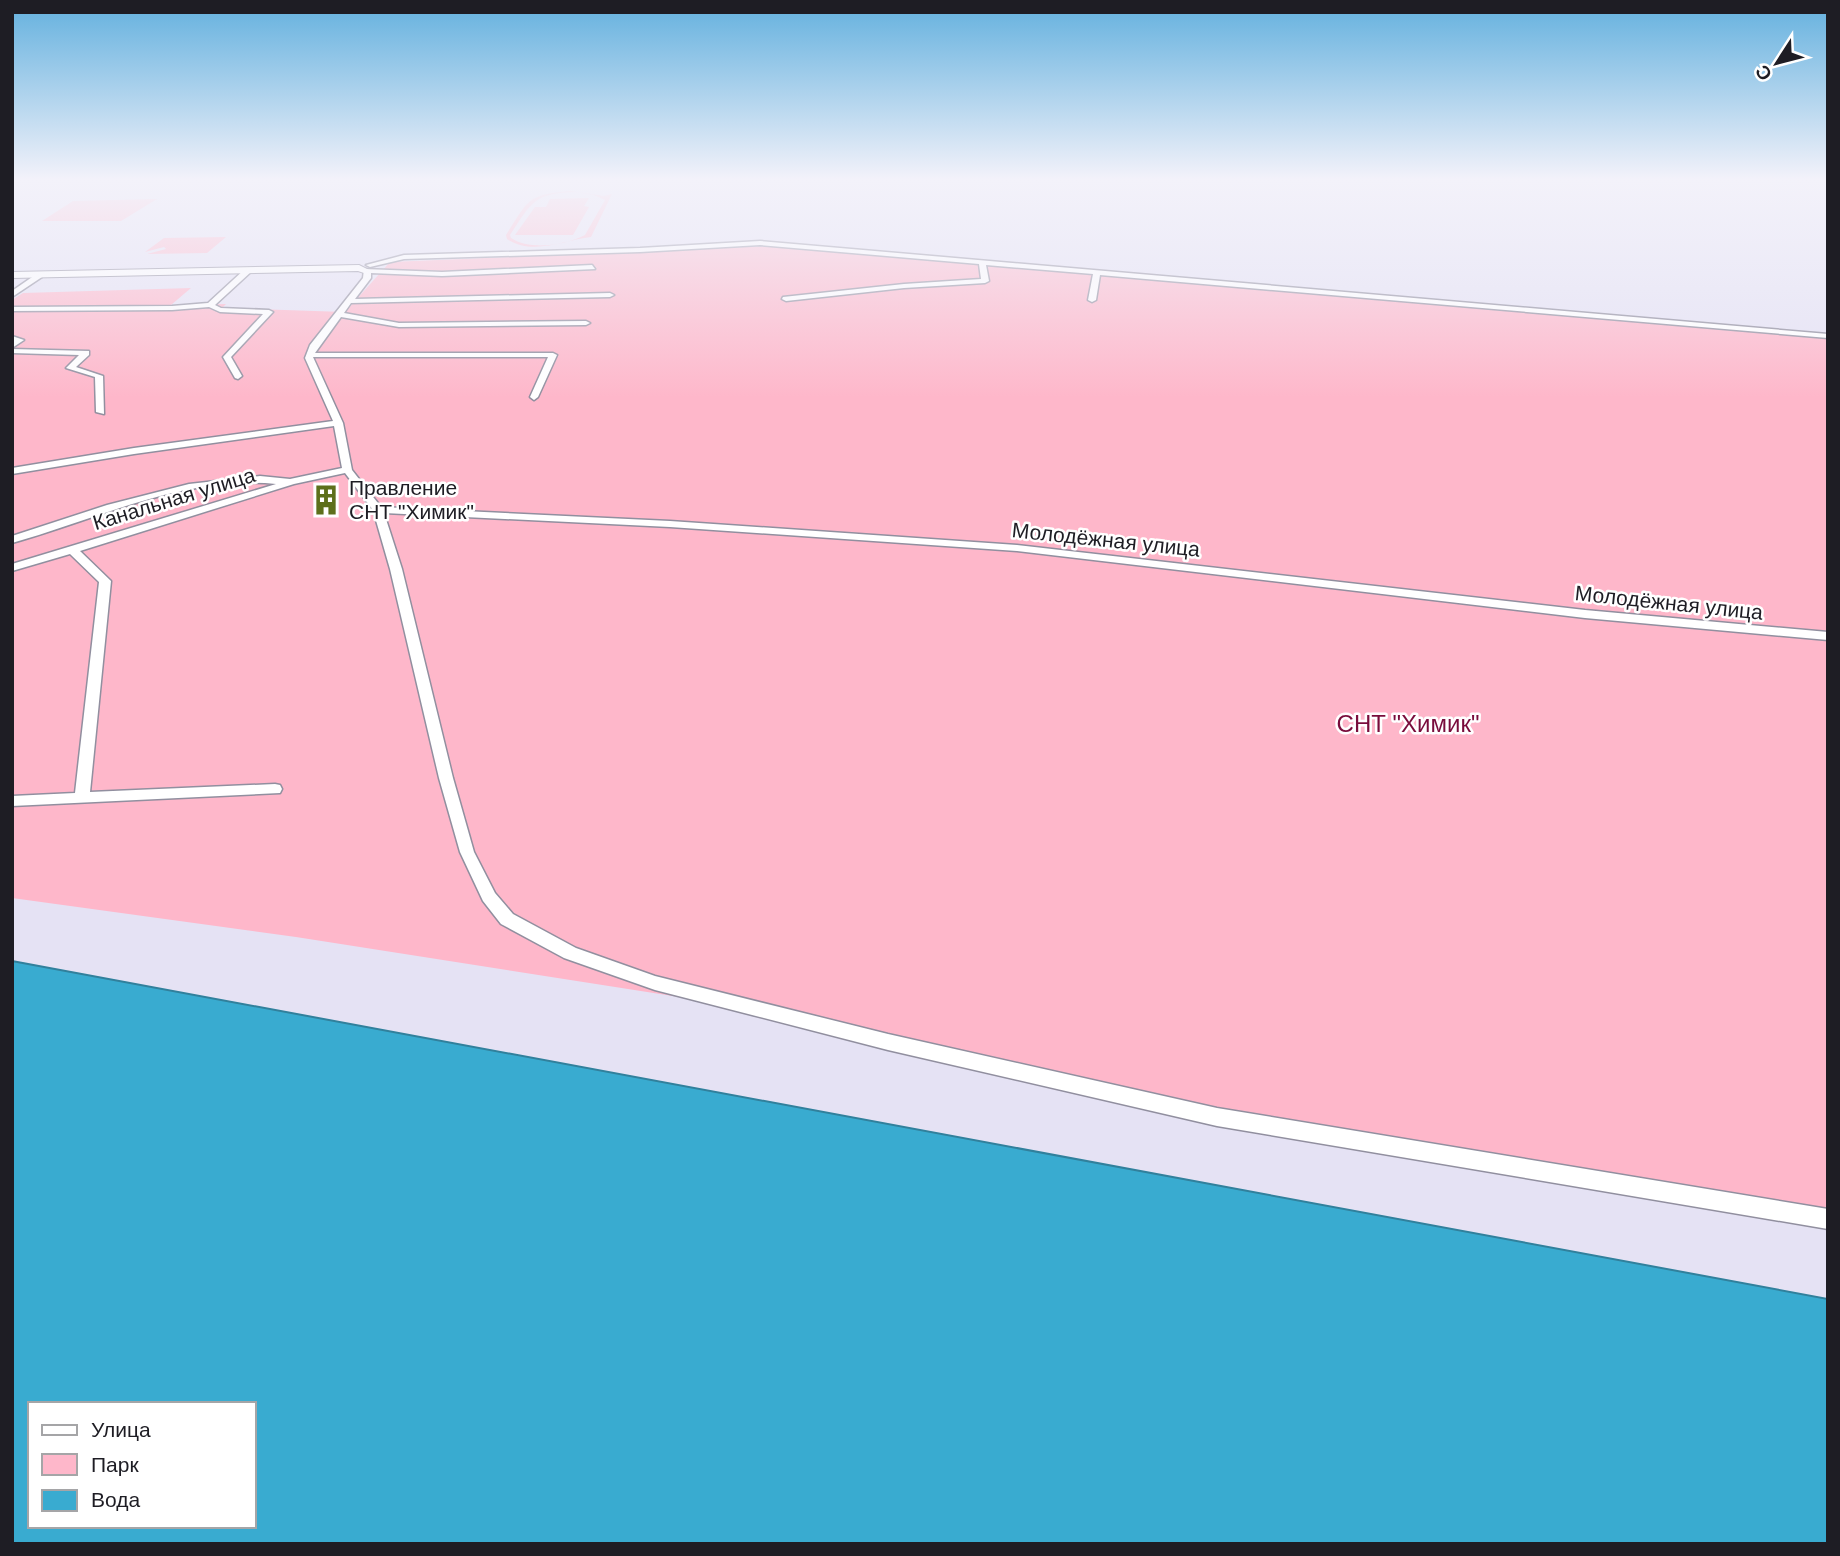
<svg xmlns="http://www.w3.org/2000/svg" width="1840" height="1556" viewBox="0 0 1840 1556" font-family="Arial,sans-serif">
  <rect width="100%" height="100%" fill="#e5e2f4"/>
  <g fill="#feb7ca" fill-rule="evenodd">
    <path d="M570,191L604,196L612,194L591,237C564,240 533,256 507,239L506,235C529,200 526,195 570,191ZM576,192L594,195L605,200L585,235C565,245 531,251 511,238L510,235C532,202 534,193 576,192Z"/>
    <path d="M589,198L584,206L589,207L573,235H515L535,207H546L550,199Z"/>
    <path d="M157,199L121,221H42L73,201Z"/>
    <path d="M226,237L207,253L147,254L166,249L164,247L145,252L164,238Z"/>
    <path d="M768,246L1828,338V1227L1324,1136L800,1016L296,937L12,898V300L23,293L191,288L171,305L226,304L222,308L345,312L390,262Z"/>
  </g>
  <path fill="#39abd0" stroke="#31809c" stroke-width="2" fill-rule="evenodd" d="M12,961L1828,1299V1544H12ZM30,1404H254V1526H30Z"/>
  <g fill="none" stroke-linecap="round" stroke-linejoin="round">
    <g stroke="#918f9f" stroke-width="3">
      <g id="minor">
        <path d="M760,241L1828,334V338L1100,275L1096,300L1092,302L1088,300L1093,274L986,265L989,281L985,283L904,288L786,301L782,299L783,297L904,284L981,279L979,264L760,245L640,252L404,259L370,267L366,265L404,255L640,248Z"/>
        <path d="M592,265L595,269L442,276L371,273V278L355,299L610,293L614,295L610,297L351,303L344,313L399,323L586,321L590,323L586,325L399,327L341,317L315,353H553L557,355L538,397L534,400L530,397L548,357H313L343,423L352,470L381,507L670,521L1017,545L1585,610L1828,632V640L1585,618L1017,551L670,527L384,513L402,569L453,778L474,852L495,893L513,914L576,948L655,976L888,1034L1217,1108L1828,1209V1229L1217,1126L888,1050L655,990L564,958L501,924L483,901L460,852L439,778L390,569L373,510L345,473L294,484L80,551L111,581L90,792L275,784L280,785L282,789L280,793L12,806V796L75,793L99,582L70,554L12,571V564L276,484C185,475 98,519 12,543V536L107,505L189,484L260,476L290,479L342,468L334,426L134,454L12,474V468L134,448L333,421L305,358L310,345L363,278L364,269L442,272Z"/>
        <path d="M245,269L252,271L215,305L221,308L269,310L273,312L231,357L242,376L238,379L235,378L223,357L263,314L220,312L209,307L172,310L12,311V307L172,306L208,303Z"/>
        <path d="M38,273L45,275L12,297V291Z"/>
        <path d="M12,336L24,340L12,348Z"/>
        <path d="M12,349L89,351V355L76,367L103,376L104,414L96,412L95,377L66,368L79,355L12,353Z"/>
      </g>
    </g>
    <g stroke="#918f9f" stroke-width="2">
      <path id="tertiary" d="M359,265L371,271L367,274L358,271L12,278V272Z"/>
    </g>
    <use href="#minor" fill="#fff" fill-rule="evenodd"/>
    <use href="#tertiary" fill="#fff" fill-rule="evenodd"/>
  </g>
  <linearGradient id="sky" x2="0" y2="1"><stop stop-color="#62b0de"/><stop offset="0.45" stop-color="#f3f2fa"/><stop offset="1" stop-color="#f3f2fa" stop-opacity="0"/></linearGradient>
  <rect width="1840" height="398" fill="url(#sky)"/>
  <defs>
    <g id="building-bare" transform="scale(2.415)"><path d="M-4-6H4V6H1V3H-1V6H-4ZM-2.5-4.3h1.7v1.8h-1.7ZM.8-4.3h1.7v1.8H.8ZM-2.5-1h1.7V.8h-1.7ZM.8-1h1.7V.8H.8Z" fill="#5d6f1b" stroke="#fff" stroke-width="2.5" paint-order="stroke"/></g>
  </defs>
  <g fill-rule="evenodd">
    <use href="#building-bare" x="326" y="500"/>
  </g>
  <g text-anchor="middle" stroke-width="5" stroke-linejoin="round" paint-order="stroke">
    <g font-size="21" fill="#1e1d24" stroke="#fff" text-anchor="start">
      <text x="349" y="495">Правление<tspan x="349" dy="24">СНТ "Химик"</tspan></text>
    </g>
    <g font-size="21" fill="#1e1d24" stroke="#fff">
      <text transform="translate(174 499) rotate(-17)" y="7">Канальная улица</text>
      <text transform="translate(1106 540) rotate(6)" y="7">Молодёжная улица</text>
      <text transform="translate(1669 603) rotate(6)" y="7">Молодёжная улица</text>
    </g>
    <g font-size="24" fill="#790c3c" stroke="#fff">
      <text x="1408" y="732">СНТ "Химик"</text>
    </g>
  </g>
  <rect width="1840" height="1556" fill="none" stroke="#1e1d24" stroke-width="28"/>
  <rect x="28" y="1402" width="228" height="126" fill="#ffffff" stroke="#a5a5a7" stroke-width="2"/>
  <rect x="42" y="1425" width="35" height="10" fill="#ffffff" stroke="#a5a5a7" stroke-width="2"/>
  <text x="91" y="1437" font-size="21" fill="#1e1d24">Улица</text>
  <rect x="42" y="1454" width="35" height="21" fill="#feb7ca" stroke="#a5a5a7" stroke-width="2"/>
  <text x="91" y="1472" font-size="21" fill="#1e1d24">Парк</text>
  <rect x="42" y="1490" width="35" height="21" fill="#39abd0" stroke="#a5a5a7" stroke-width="2"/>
  <text x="91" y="1507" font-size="21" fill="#1e1d24">Вода</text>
  <g transform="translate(1777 63) rotate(234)" stroke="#ffffff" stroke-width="5" paint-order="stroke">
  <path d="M0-5L12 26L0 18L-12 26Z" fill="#1e1d24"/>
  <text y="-10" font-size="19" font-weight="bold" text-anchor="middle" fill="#1e1d24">С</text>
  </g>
</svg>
